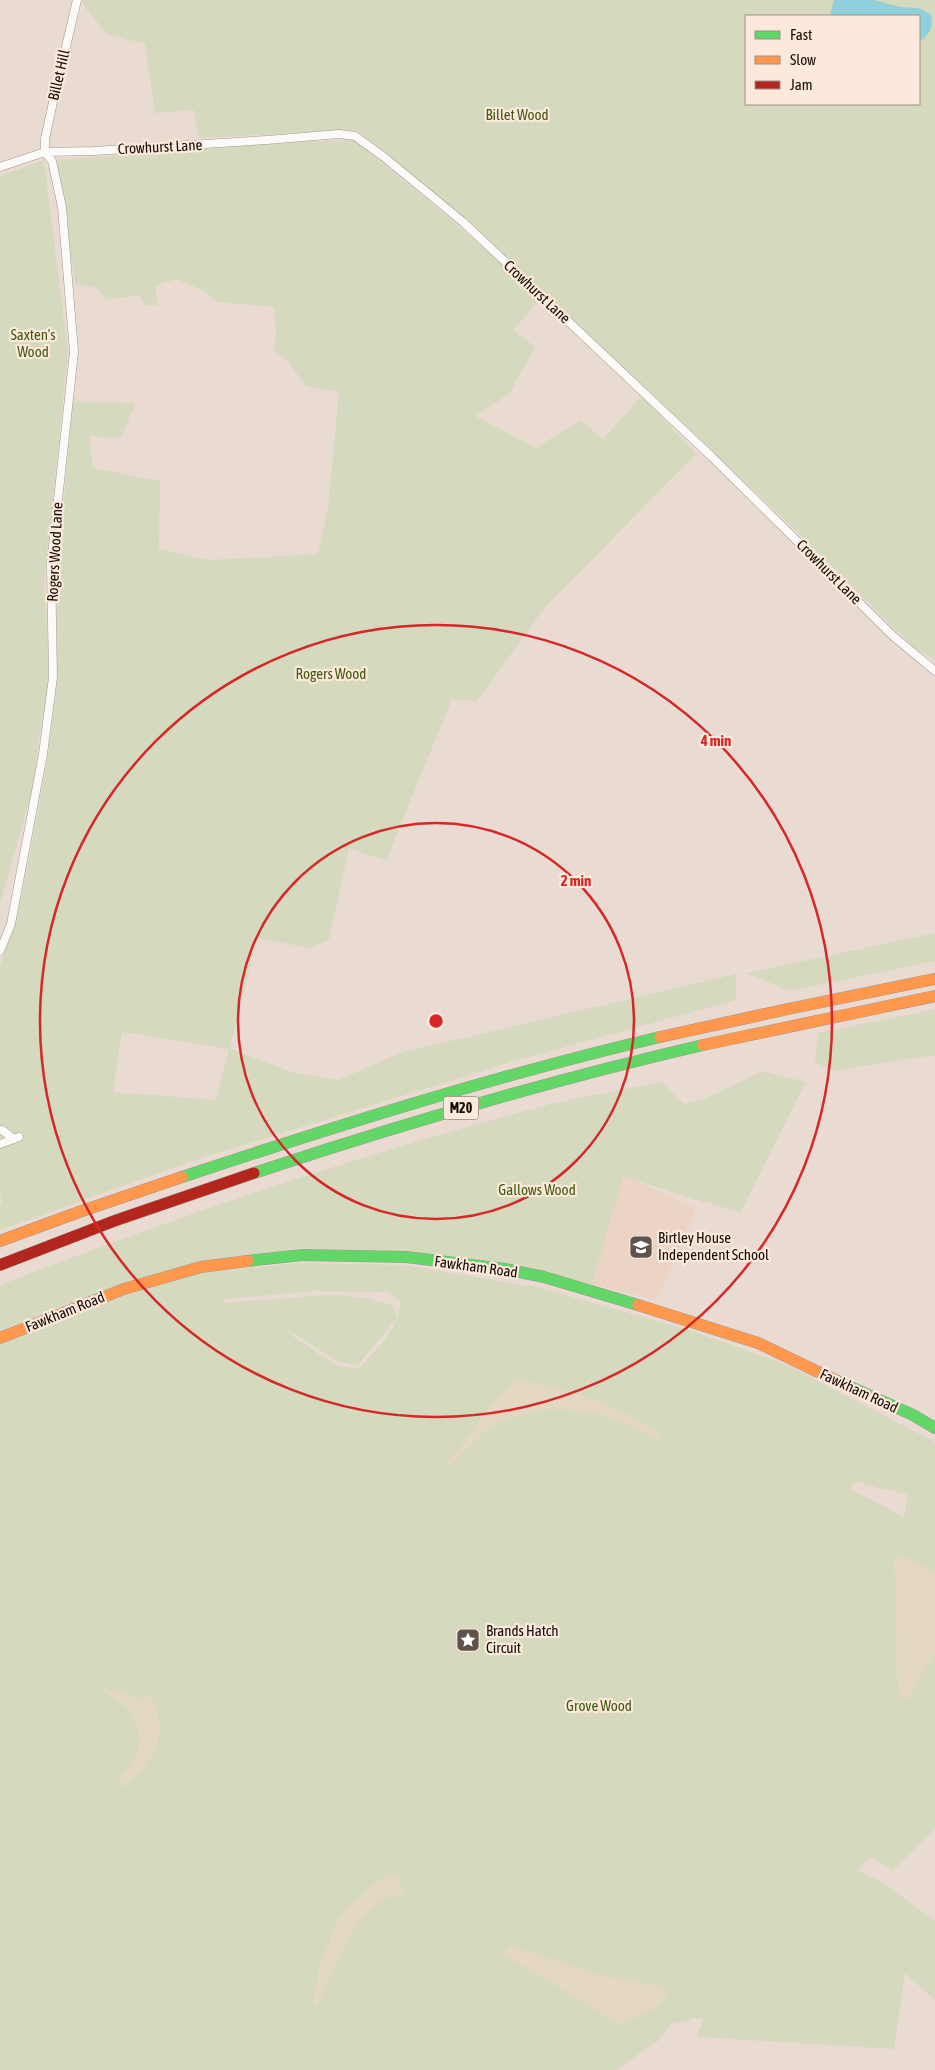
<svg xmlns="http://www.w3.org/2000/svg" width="935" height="2070" viewBox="0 0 935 2070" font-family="'Asap Condensed',sans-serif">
  <rect width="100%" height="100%" fill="#e9dbd2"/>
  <path fill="#ebd4c4" d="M623,1175L696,1209L657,1300L592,1284Z"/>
  <g fill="#d5d9bd" fill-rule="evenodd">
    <path d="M83,0H935V660L914,648C742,473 561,308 377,145L356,130L199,138L194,110L155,113L145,44L107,34L82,4ZM746,16H919V104H746Z"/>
    <path d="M354,140L454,222L541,298L513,330L535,347L509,394L475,416L536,448L580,420L603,439L642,396L696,454L545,607L477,701L452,699L386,861L349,848L329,939L310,948L257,938L230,1049L295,1073L338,1080L403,1052L736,974V1000L511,1062L198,1159L0,1230V1205L2,1204L0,1191V967L20,905L25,880L48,756L57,684V576L73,402L135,403L121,438L89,436L93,468L160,481L159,549L209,560L318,554L328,508L339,392L306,387L289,362L274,350L276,333L274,307L217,302L206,292L177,279L155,286L158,306L144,305L140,295L107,300L96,288L75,284L57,160L311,141ZM122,1032L229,1049L216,1100L113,1092Z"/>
    <path d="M44,160L68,352L44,583L50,676L39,736L36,776L0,904V176Z"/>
    <path d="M935,933V961L789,991L747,973Z"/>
    <path d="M935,1009V1055L834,1071L815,1062L818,1033Z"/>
    <path d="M763,1071L806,1082L741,1212L700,1201L623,1176L592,1284L505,1263L409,1253L303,1248L206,1261L59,1307L0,1331V1285C180,1215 364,1153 551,1104C587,1095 625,1090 662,1082L684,1104L702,1100Z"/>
    <path d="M297,1263L403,1265L537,1287L695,1332L787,1365L935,1442V1828L893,1870L870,1857L858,1870L885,1884L935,1921V2000L905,1973L894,2049L697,2037L703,2019L693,2018L688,2021L672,2024L658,2041L616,2070H0V1343L56,1323L115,1299L195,1274ZM316,1291L389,1292L401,1303C396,1333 378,1347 359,1369L337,1366L294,1337L288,1330L339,1362L358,1365L397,1317L392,1305L368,1298L328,1295L223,1303L225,1299ZM855,1482L908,1495L904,1517L850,1489Z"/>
  </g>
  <g fill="#e4d8c0">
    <path d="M514,1379C567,1389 617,1404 662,1434V1439L657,1440C607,1409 542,1396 490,1428C475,1438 463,1453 452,1466L447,1463L474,1430L490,1405Z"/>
    <path d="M901,1555L935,1572V1653L907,1700L899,1695L897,1680L895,1572L893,1564L896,1558Z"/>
    <path d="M105,1688L141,1699L149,1693C153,1704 159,1716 160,1727C162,1749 139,1773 126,1788L117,1781C151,1748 145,1712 103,1691Z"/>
    <path d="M397,1874L405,1893C394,1895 382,1899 373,1907C351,1925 332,1975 320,2001L316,2006L313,2004L320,1964L340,1916L381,1878Z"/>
    <path d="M508,1945L599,1975L661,1986L668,1992C659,2011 637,2017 619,2024L503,1954Z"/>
  </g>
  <path fill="#8fd0dc" d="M834,0H874L900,7L919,8L930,14C935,25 929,36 919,42V16H830Z"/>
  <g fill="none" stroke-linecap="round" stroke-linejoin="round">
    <g stroke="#a29891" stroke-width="9">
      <g id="street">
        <path d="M45,152V139L53,102L77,0"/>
        <path d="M0,167L45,152L94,151L267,140L339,134L355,136L384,157L463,222L712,457L893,636L935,671"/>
        <path d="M0,951L11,924L43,754L53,677L51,564L74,352L62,207L52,161L45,152"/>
        <path d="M0,1130H2L14,1139"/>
        <path d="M0,1144L19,1137"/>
      </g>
    </g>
    <g stroke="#a29891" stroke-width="12">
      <g id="fast">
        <path d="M254,1173C402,1124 552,1080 703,1045"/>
        <path d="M182,1177C339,1125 498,1075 660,1037"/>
        <path d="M248,1261L302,1255L406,1257L505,1269L544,1277L638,1305"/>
        <path d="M837,1381L913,1415L935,1428"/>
      </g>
    </g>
    <g stroke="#a29891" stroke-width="12">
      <g id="slow">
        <path d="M660,1037L788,1009L935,979"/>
        <path d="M703,1045L935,996"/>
        <path d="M0,1241L79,1212L182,1177"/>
        <path d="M638,1305L758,1343L837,1381"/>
        <path d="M0,1338L124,1289L201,1267L248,1261"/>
      </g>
    </g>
    <g stroke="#a29891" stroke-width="12">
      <path id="jam" d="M0,1265L114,1221L254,1173"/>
    </g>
    <use href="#street" stroke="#fcfaf8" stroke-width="8"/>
    <use href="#fast" stroke="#63d668" stroke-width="11"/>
    <use href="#slow" stroke="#ff974d" stroke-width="11"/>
    <use href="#jam" stroke="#b3261e" stroke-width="11"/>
  </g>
  <g fill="none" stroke="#d62828" stroke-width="2.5">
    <circle cx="436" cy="1021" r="198"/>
    <circle cx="436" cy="1021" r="396"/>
  </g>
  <defs>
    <g id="school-square" transform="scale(1.25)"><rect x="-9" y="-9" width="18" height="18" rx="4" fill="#5e544d" stroke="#fce9db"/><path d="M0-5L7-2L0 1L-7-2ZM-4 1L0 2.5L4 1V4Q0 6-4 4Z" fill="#fff"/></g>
    <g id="sight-square" transform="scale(1.25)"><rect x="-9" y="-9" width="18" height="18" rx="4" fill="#5e544d" stroke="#fce9db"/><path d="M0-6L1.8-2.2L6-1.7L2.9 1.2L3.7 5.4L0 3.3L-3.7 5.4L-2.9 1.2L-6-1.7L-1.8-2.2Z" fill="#fff"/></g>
  </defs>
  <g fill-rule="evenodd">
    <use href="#school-square" x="641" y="1247"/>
    <use href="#sight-square" x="468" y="1640"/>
  </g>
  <g text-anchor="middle" stroke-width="4.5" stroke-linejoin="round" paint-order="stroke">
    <rect fill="#fce9db" stroke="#594e46" stroke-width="1" x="443.5" y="1096.5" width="35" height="23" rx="4"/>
    <g font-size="14" font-weight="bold" fill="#130b06">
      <text x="461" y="1113">M20</text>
    </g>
    <g font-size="15" fill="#130b06" stroke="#fce9db">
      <text transform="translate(59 75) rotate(-77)" y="5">Billet Hill</text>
      <text transform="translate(160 147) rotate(-3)" y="5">Crowhurst Lane</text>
      <text transform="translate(537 292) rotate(43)" y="5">Crowhurst Lane</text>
      <text transform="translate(55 552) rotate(-87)" y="5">Rogers Wood Lane</text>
      <text transform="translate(829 572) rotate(45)" y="5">Crowhurst Lane</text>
      <text transform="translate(476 1267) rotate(8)" y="5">Fawkham Road</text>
      <text transform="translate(65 1312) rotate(-22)" y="5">Fawkham Road</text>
      <text transform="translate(859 1391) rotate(25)" y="5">Fawkham Road</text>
    </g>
    <g font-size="15" fill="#415a10" stroke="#fce9db">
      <text x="517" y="120">Billet Wood</text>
      <text x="33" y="340">Saxten's<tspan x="33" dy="17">Wood</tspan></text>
      <text x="331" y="679">Rogers Wood</text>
      <text x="537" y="1195">Gallows Wood</text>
      <text x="599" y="1711">Grove Wood</text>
    </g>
    <g font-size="15" fill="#130b06" stroke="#fce9db" text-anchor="start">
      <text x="658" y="1243">Birtley House<tspan x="658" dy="17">Independent School</tspan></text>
      <text x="486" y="1636">Brands Hatch<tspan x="486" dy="17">Circuit</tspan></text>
    </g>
  </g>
  <circle cx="436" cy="1021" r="8" fill="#d62828" stroke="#fce9db" stroke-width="2.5"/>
  <g font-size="15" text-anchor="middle" font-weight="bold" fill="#d62828" stroke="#fce9db" stroke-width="4.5" stroke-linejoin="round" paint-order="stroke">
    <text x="716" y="746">4 min</text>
    <text x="576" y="886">2 min</text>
  </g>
  <rect x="745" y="15" width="175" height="90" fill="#fce9db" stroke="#9f9086"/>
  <rect x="755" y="31" width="25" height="8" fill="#63d668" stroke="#9f9086"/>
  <text x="790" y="40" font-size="15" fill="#130b06">Fast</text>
  <rect x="755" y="56" width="25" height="8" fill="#ff974d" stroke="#9f9086"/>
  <text x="790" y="65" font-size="15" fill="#130b06">Slow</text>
  <rect x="755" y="81" width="25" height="8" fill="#b3261e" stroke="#9f9086"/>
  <text x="790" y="90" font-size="15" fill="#130b06">Jam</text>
</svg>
